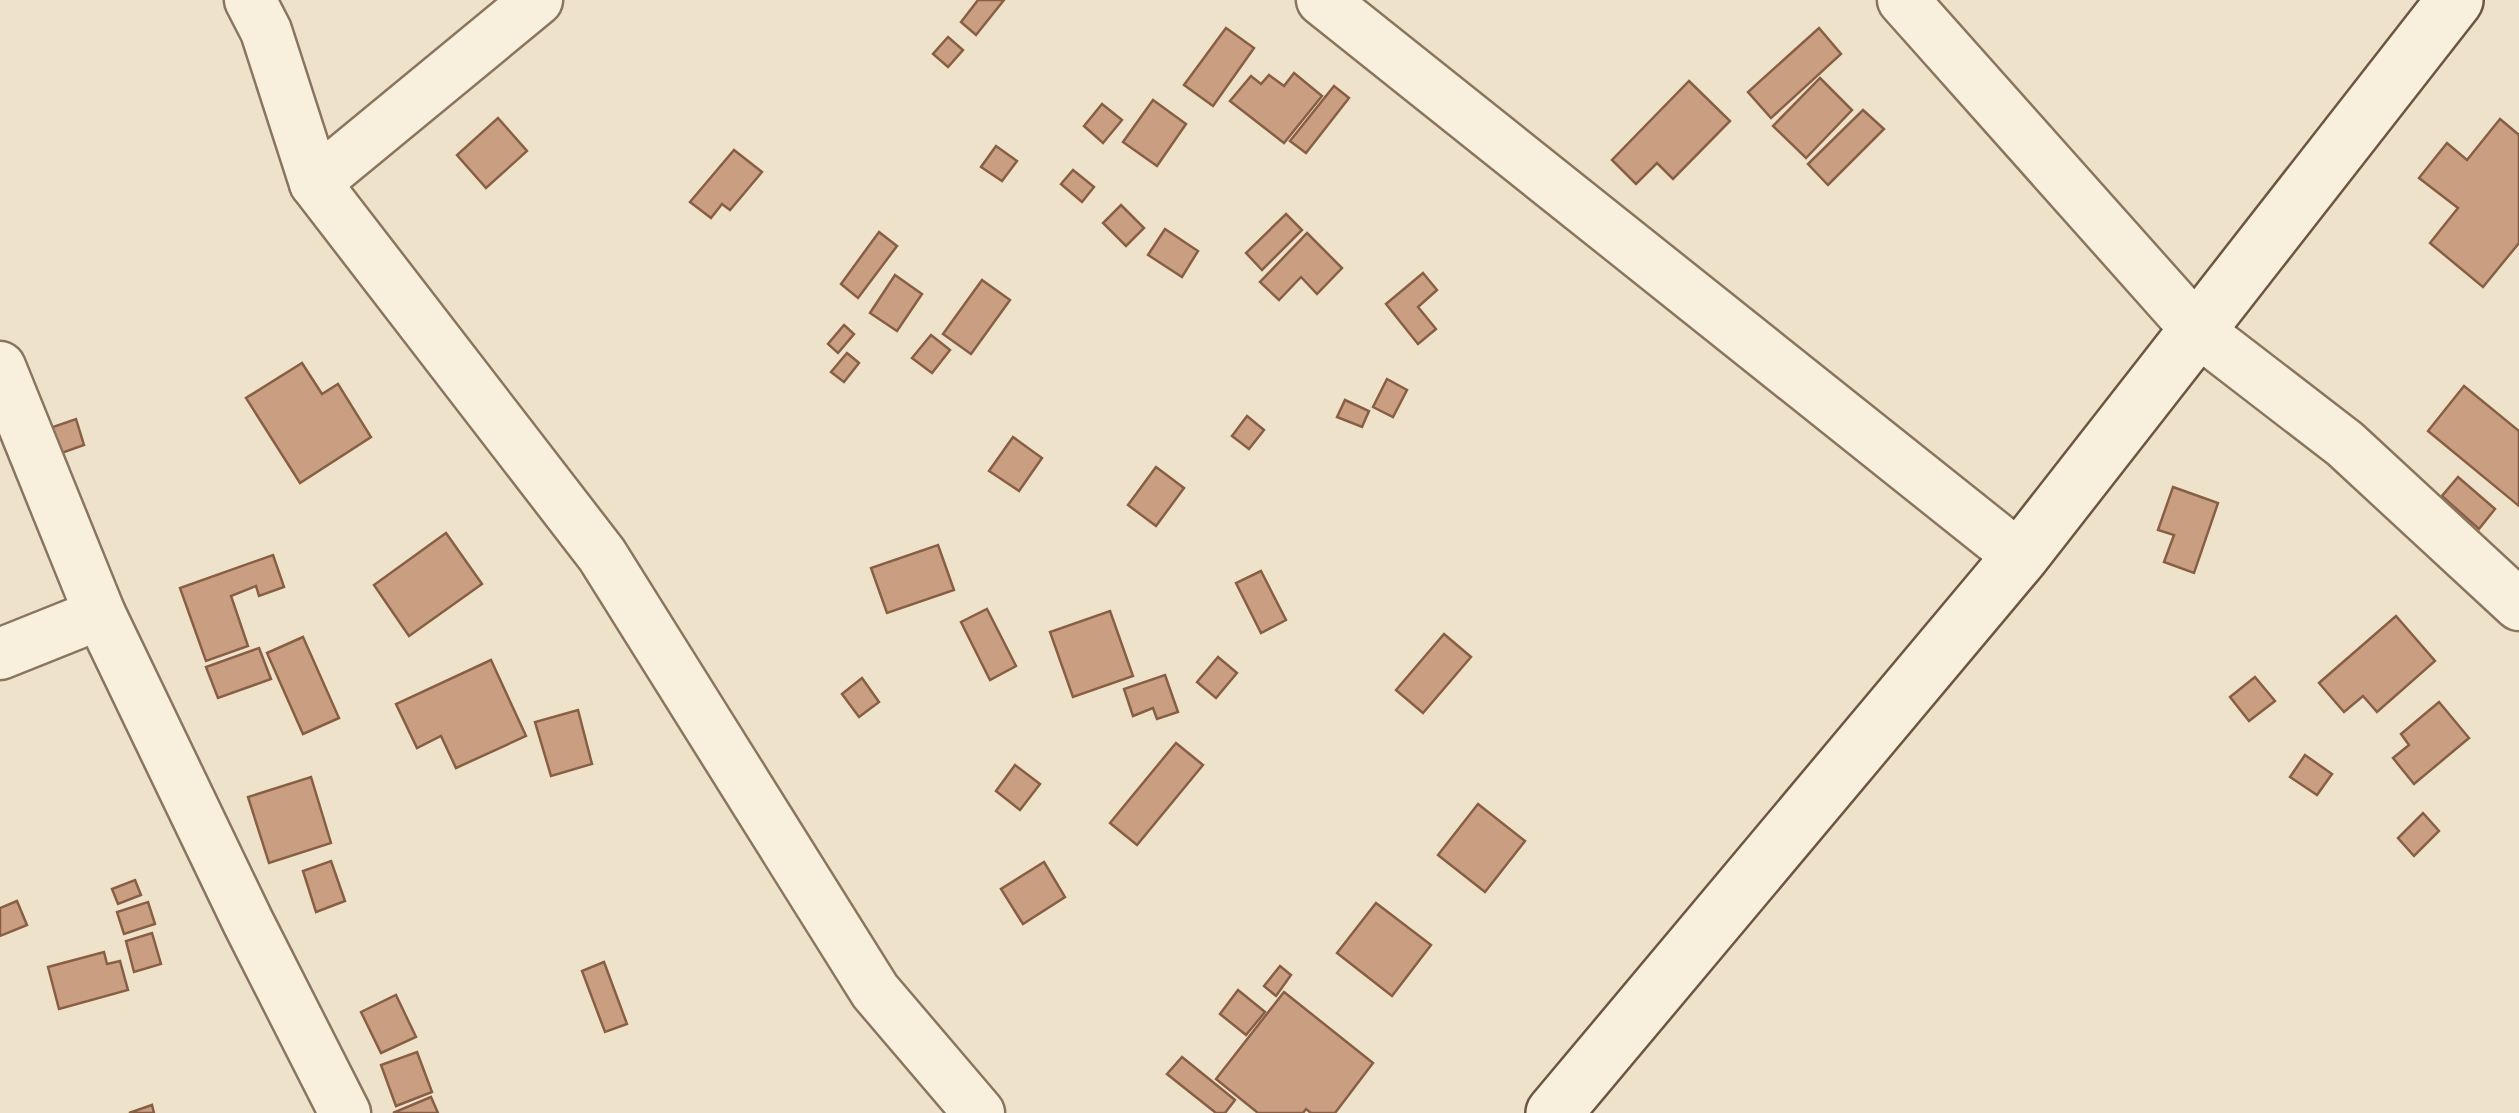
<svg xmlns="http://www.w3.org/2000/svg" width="2519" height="1113" viewBox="0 0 2519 1113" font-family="'Times New Roman',serif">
  <rect width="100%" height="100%" fill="#eee3ca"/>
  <g fill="#ca9f81" stroke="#885f45" stroke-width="2.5">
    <path d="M978,0H1004L976,35L961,22Z"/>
    <path d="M1226,28L1254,48L1213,106L1184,85Z"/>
    <path d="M1819,28L1841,54L1771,118L1748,92Z"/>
    <path d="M948,37L963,50L948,67L933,54Z"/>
    <path d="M1294,73L1322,96L1284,143L1230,101L1251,76L1261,84L1269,75L1284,86Z"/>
    <path d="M1820,78L1852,110L1806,158L1773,126Z"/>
    <path d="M1689,81L1730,121L1673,179L1657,163L1636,184L1612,160Z"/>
    <path d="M1334,86L1349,98L1306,153L1290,141Z"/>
    <path d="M1153,100L1186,124L1157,166L1123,142Z"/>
    <path d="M1102,104L1122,120L1103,143L1084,126Z"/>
    <path d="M1863,110L1884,129L1828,185L1808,164Z"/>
    <path d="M498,118L527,151L486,188L457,155Z"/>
    <path d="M2500,119L2519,135V243L2483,287L2430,243L2458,208L2419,178L2447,143L2467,160Z"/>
    <path d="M996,146L1017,161L1002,181L981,167Z"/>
    <path d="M734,150L762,172L730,210L722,204L711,218L690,202Z"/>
    <path d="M1073,170L1094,187L1082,202L1061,184Z"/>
    <path d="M1121,205L1144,228L1126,246L1103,223Z"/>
    <path d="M1286,214L1302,230L1262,270L1246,253Z"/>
    <path d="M1165,229L1198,251L1182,277L1148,255Z"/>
    <path d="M879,232L897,246L858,298L841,284Z"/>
    <path d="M1307,233L1342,268L1317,294L1301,277L1279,300L1260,282Z"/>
    <path d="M1423,273L1437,290L1418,307L1436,329L1418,344L1386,304Z"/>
    <path d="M895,275L922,294L897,331L870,313Z"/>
    <path d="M982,280L1010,300L971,354L943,334Z"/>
    <path d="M844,325L854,334L838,353L828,344Z"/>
    <path d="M931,335L950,350L932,373L912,358Z"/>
    <path d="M847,353L859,363L844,382L831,372Z"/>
    <path d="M302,363L322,394L338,384L371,437L300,483L246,398Z"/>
    <path d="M1387,379L1407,390L1393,417L1373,407Z"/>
    <path d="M2464,386L2519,431V506L2428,431Z"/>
    <path d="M1345,400L1369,411L1362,427L1337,417Z"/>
    <path d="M1247,416L1264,430L1249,449L1232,436Z"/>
    <path d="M76,419L84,445L59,454L50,428Z"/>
    <path d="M1013,437L1042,458L1019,491L989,471Z"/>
    <path d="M1156,467L1184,488L1156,526L1128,505Z"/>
    <path d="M2458,477L2495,509L2479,529L2442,496Z"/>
    <path d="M2173,487L2218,503L2194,573L2164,562L2174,535L2158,530Z"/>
    <path d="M446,533L482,584L409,636L374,585Z"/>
    <path d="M938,545L954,590L887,613L871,568Z"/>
    <path d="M273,555L284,587L259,596L256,586L231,596L248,646L206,661L180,588Z"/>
    <path d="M1261,571L1286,620L1261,633L1236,583Z"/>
    <path d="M987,609L1016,666L990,680L961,622Z"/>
    <path d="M1110,611L1133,676L1073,697L1050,632Z"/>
    <path d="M2396,616L2435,661L2377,712L2363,696L2344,712L2319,683Z"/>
    <path d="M1444,634L1471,657L1423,713L1396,690Z"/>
    <path d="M303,637L339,718L303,734L267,653Z"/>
    <path d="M259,648L271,679L218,698L206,667Z"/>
    <path d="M1218,657L1237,673L1216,698L1197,682Z"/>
    <path d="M491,660L526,736L456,768L441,736L417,748L396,704Z"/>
    <path d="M1165,675L1178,712L1157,719L1153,708L1133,716L1124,689Z"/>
    <path d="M2255,677L2275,701L2249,721L2230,697Z"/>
    <path d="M862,678L879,702L859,717L842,694Z"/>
    <path d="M2439,702L2469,738L2414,784L2393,758L2409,745L2401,734Z"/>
    <path d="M578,710L592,764L551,776L535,722Z"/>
    <path d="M1176,743L1203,765L1137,845L1110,823Z"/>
    <path d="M2305,755L2332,774L2317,795L2290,777Z"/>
    <path d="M1015,765L1040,784L1020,810L996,791Z"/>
    <path d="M311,777L331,843L269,863L248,797Z"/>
    <path d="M1478,804L1525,841L1485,892L1438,855Z"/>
    <path d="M2423,813L2439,831L2414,856L2398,838Z"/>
    <path d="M331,861L345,901L316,912L303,871Z"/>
    <path d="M1044,862L1065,897L1023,924L1001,889Z"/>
    <path d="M135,880L141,895L118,904L112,889Z"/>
    <path d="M17,901L27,925L0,936V908Z"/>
    <path d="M148,902L155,924L124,934L117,912Z"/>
    <path d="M1376,903L1431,945L1392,996L1337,953Z"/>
    <path d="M152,933L161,964L134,972L126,941Z"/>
    <path d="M104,952L107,964L120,961L128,990L59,1009L48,967Z"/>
    <path d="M604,962L627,1024L605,1032L582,971Z"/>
    <path d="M1280,966L1291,975L1276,996L1264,986Z"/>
    <path d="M1238,990L1265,1012L1246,1035L1220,1014Z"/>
    <path d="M1284,992L1373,1063L1335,1113H1311L1306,1109L1303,1113H1258L1216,1079Z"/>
    <path d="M396,995L416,1037L381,1053L361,1012Z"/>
    <path d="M417,1052L432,1092L396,1106L381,1065Z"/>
    <path d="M1182,1057L1235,1100L1225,1113H1216L1167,1074Z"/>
    <path d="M431,1097L438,1113H393Z"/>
    <path d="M152,1105L154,1113H129Z"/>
  </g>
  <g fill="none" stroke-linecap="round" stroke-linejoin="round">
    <g stroke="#8a755e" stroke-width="55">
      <g id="street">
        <path d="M250,0L266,31L315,183L602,555L875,991L979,1113"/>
        <path d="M1322,0L2020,557"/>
        <path d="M1903,0L2197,330L2345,444L2519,605"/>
        <path d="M315,183L537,0"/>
        <path d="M0,367L100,614L248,922L345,1113"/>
        <path d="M0,654L100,614"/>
      </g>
    </g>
    <g stroke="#6c5641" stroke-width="60">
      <path id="secondary" d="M1554,1113L2020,557L2455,0"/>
    </g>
    <use href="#street" stroke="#f8f0dd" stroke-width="50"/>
    <use href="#secondary" stroke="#f8f0dd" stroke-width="55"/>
  </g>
</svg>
